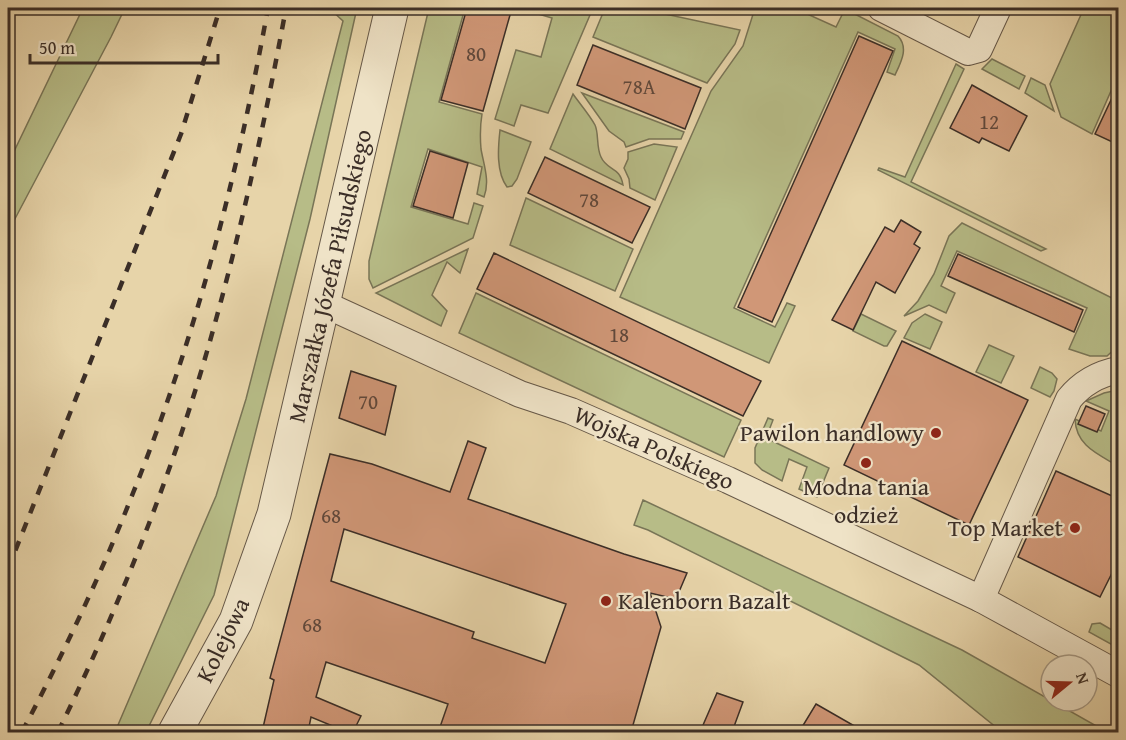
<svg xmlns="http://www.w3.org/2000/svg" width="1126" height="740" viewBox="0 0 1126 740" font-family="'Gentium Book Plus',serif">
  <rect width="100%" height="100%" fill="#e7d4a9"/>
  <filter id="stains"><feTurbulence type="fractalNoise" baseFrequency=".00333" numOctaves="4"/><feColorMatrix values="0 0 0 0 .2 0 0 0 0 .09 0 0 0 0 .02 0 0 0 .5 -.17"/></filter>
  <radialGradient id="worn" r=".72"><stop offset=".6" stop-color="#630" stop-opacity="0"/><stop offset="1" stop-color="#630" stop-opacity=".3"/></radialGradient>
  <g fill="#b7bc87" stroke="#797557" stroke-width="1.5">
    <path d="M83,8H125L111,37L8,232V164Z"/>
    <path d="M329,8H357L310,219L214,595L146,732H115L216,496L246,399L343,21Z"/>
    <path d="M429,8H465L439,102L482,114C480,126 480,137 481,149C484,166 490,181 484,197L477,194L482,167L428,149L411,207L468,224L474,203L483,206L473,238L373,288L369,279V261Z"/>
    <path d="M529,8H593L548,113L521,105L514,126L495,119L516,50L541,57L552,18L528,11Z"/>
    <path d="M605,8H637L740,30L735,44L707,83L593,37Z"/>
    <path d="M755,8H794L836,27L845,9L898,36C909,48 901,62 895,75L887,72L895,49L858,32L734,308L775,327L787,303L795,306L769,363L620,297L711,91L743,46Z"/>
    <path d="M1084,8H1118V75L1092,134L1061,117L1050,84Z"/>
    <path d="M992,59L1025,76L1019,89L982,69Z"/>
    <path d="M956,64L964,69L911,182L1046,249L1041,251L878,170L879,168L905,177Z"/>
    <path d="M1031,78L1045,85L1054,111L1025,93Z"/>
    <path d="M582,93L684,132L681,139H649L626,147L624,142L609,131Z"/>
    <path d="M573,94C580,104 589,114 595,125C599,133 596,147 601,157C607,171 620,166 623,185L550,149Z"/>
    <path d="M500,130L531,142L517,179L512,186L507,187C496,172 498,148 500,130Z"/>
    <path d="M654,144L677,147L655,200L630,188L629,179L624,168L628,159V152Z"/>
    <path d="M526,198L633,249L615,291L510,245Z"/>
    <path d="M962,223L1118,301V346L1107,356H1090L1069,349L1087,308L957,251L941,286L955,293L946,313L929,305L904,316L918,301L934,274L949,236Z"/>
    <path d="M468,249L460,273L447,262L432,295L447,311L441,326L376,293Z"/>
    <path d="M476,293L741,420L724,457L459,333Z"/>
    <path d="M861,314L896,331L887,346H884L853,331Z"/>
    <path d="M925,314L942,322L930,349L904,338L912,323Z"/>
    <path d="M989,345L1014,356L1001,383L976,372Z"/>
    <path d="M1040,367L1052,373L1057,379L1054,391L1050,397L1031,388Z"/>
    <path d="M1118,390V466C1098,454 1076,446 1075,419L1101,431L1109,411L1086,401L1104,393Z"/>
    <path d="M768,418L773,420L766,438L829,468L817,497L799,489L807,467L789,459L782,481L762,470L755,463V448Z"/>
    <path d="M643,500L962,650L1107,732H1002L919,665L648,530L634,525Z"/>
    <path d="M1100,623L1117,633L1118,631V648L1089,632L1092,624Z"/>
  </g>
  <g fill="#d09777" stroke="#3b2e27" stroke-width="1.5" fill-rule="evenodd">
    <path d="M467,8H512L483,111L441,100Z"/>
    <path d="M859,36L893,51L772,322L738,307Z"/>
    <path d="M593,45L701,88L685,129L577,85Z"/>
    <path d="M1119,83V145L1095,134Z"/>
    <path d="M972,85L1027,116L1009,151L982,138L979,143L950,128Z"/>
    <path d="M430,151L468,163L453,218L413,206Z"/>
    <path d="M545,157L650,207L632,243L528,193Z"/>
    <path d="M901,220L921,232L914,244L920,248L895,293L876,282L853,330L832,320L885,227L894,232Z"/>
    <path d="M494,253L761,381L743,416L477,289Z"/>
    <path d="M958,254L1083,310L1074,332L948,276Z"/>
    <path d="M902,341L1028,400L969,525L844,465Z"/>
    <path d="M351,371L396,386L385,435L339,418Z"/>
    <path d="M1086,406L1105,414L1097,432L1078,424Z"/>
    <path d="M468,441L486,448L468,499L624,554L687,573L676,599L650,593L661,627L631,732H457L440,727L448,704L326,662L316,697L361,716L353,732H347L311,717L308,732H262L274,680L270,678L330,454L372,464L450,492ZM344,529L566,604L545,663L472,638L474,632L331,581Z"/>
    <path d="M1056,471L1119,499V559L1100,597L1018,557Z"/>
    <path d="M717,693L743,702L732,732H700Z"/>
    <path d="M816,704L865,732H799Z"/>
  </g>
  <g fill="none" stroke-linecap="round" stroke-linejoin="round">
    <g stroke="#665848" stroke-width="28">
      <g id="minor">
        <path d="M881,8L968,52L979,49L998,8"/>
        <path d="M324,304L520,394L571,411L728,480L981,599L1118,674"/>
        <path d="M981,599L1069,399C1082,383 1098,374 1118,370"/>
      </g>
    </g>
    <g stroke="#665848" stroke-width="35">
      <path id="tertiary" d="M175,732L236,621L274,514L392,8"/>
    </g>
    <use href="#minor" stroke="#efe3c7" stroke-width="26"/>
    <use href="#tertiary" stroke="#efe3c7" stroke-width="33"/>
    <g stroke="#3b2e27" stroke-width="4.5" stroke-dasharray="10 10" stroke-linecap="butt">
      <path d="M8,569L181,134L220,8"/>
      <path d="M22,732C63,654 101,575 133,493C196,337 238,173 268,8"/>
      <path d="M58,732C118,609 170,480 208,348C240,236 265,122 286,8"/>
    </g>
  </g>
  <g fill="#8f2418" stroke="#efe3c7" stroke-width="2">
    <circle cx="936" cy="433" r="6"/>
    <circle cx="866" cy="463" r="6"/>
    <circle cx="1075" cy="528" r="6"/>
    <circle cx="606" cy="601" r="6"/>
  </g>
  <g text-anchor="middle" stroke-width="4.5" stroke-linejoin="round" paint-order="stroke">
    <g font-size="21" fill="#60483b">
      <text x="476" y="61">80</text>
      <text x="639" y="94">78A</text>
      <text x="989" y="129">12</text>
      <text x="589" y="207">78</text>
      <text x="619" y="342">18</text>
      <text x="368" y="409">70</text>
      <text x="331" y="523">68</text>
      <text x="312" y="632">68</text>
    </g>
    <g font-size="24" fill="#3b2e27" stroke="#efe3c7">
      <text transform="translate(330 276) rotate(-77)" y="8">Marszałka Józefa Piłsudskiego</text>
      <text transform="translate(654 448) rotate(24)" y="8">Wojska Polskiego</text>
      <text transform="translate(223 640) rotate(-64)" y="8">Kolejowa</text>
    </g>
    <g font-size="24" fill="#3b2e27" stroke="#efe3c7" text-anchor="end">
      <text x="924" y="441">Pawilon handlowy</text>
      <text x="866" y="495" text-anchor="middle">Modna tania<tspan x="866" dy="28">odzież</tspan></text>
      <text x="1063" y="536">Top Market</text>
      <text x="618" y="609" text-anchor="start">Kalenborn Bazalt</text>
    </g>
  </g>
  <rect width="1126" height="740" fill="none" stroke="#e7d4a9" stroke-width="30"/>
  <rect x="9" y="9" width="1108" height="722" fill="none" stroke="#3b2e27" stroke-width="3"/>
  <rect x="15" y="15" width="1096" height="710" fill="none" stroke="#3b2e27" stroke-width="1.5"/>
  <g transform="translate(1069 683) rotate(71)"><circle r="28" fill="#efe3c7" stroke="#a79b87" stroke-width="1.5"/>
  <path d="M0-4.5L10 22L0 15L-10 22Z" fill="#8f2418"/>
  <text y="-9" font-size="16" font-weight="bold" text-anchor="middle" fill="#3b2e27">N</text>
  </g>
  <path d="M30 54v9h188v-9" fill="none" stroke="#3b2e27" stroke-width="3"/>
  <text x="39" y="54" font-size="18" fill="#3b2e27" stroke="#efe3c7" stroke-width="4.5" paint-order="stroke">50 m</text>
  <rect width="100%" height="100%" filter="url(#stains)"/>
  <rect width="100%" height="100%" fill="url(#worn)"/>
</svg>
